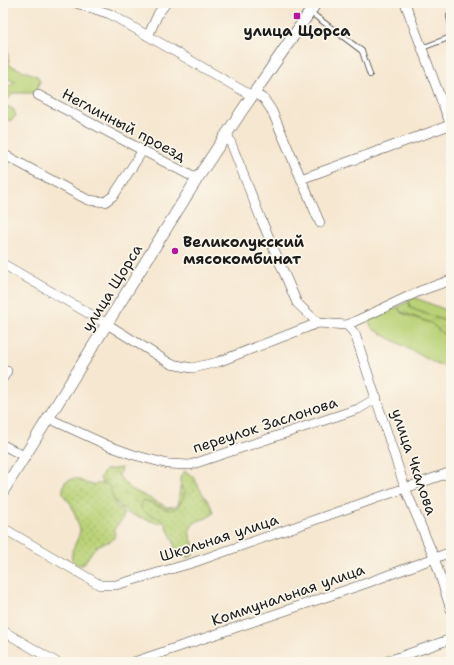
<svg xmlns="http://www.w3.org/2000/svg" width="454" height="665" viewBox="0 0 454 665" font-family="'Shantell Sans',sans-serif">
  <defs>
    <pattern id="wetland-marsh" width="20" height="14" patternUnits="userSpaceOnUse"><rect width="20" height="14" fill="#b9d277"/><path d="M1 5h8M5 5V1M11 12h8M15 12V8" fill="none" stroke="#9eb466"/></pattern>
    <pattern id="garden-dots" width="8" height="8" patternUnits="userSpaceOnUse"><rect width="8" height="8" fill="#b9d277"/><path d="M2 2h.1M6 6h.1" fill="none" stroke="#9eb466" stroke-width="1.8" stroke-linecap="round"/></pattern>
  </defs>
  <rect width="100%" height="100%" fill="#fbf7ec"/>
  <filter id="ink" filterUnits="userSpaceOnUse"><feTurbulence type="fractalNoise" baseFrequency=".025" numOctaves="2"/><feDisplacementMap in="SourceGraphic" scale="8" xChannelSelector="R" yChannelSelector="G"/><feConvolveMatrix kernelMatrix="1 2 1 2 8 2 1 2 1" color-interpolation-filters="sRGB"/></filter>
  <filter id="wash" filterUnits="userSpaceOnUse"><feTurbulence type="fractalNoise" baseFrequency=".012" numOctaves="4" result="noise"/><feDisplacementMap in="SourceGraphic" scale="16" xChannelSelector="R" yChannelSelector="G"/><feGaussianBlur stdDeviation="0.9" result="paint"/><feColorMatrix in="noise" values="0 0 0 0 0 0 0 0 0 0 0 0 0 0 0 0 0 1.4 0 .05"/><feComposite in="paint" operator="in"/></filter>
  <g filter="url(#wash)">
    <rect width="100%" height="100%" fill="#f6e7d0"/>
    <g fill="#b9d277" stroke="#6a774a">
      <path d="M3,42L7,45L9,65L37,76L40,81L35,93H13L4,104L14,110L16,116L10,121L3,116V90L15,82L3,77Z"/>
      <path d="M413,297L451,312L448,322L410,308L409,301Z"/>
      <path d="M398,307L401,313L431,323L451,341V367L438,365L373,329L368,321Z"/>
    </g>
    <g fill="url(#wetland-marsh)" stroke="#6a774a">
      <path d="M409,301L410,308L448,322L451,327V341L431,323L401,312L398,307Z"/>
      <path d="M121,468L119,476L129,488L167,507L178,506L180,486L186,495L171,520L157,523L127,513L106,493L100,478L105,470Z"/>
    </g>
    <g fill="url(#garden-dots)" stroke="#6a774a">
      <path d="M184,471L193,476L201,491L211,506L213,513C207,521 197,518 192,526C185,534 195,541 194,550C193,562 181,557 175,552L174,542L163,520C158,516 134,514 143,500L166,509C177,513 181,502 185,493C180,486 177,478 184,471Z"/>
      <path d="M74,478C79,479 84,483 89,484C96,486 104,480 110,487C113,492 112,500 116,505C119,509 125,511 123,517C122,522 116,525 114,530L115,533C114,545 103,541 96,547C91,552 87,559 83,565C59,564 80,540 80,530C80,528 72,506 71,504C64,496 60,494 65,482Z"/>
    </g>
  </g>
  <g filter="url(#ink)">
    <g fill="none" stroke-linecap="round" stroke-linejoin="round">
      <g stroke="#3d3a37" stroke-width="6">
        <g id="service">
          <path d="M310,12L362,51L370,75"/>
          <path d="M451,15L449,16L451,25"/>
          <path d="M422,48L451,37"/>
        </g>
      </g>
      <g stroke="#3d3a37" stroke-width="10">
        <g id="minor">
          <path d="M76,3L110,14L252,96"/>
          <path d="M405,3L451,126"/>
          <path d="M148,36L158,14L166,3"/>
          <path d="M254,93L264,99L272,111L320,223"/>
          <path d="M38,95L197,179"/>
          <path d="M227,133L261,219L297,303L318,323"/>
          <path d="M3,154L88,200L105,202L114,195L143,150"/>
          <path d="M301,179L450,125"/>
          <path d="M3,264L107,324L171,364L192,368L218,362L318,323L347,325L420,291L451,280"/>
          <path d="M347,325L355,334L405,488L434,557L451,610"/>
          <path d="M3,378L7,371"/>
          <path d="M48,418L109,446L134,455L168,464L190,465L358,409L377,398"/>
          <path d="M3,445L24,456"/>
          <path d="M3,528L100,585H116L192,563L451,472"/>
          <path d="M3,631L56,662"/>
          <path d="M134,662L364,584L451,552"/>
          <path d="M385,662L451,639"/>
        </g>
      </g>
      <g stroke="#3d3a37" stroke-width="12">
        <path id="tertiary" d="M3,491L197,179L241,112L316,3"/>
      </g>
      <use href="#service" stroke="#fff" stroke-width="4.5"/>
      <use href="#minor" stroke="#fff" stroke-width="9"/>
      <use href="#tertiary" stroke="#fff" stroke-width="11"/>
    </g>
  </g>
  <g fill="#b5179e" stroke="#fbf7ec" stroke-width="1.5">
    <rect x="293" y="12" width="8" height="8" rx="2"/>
    <circle cx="175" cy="251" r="4"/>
  </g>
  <g text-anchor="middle" stroke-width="3.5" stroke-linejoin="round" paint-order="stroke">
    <g font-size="15" font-weight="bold" fill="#1c1c1c" stroke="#fbf7ec">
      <text x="297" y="36">улица Щорса</text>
      <text x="183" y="247" text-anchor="start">Великолукский<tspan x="183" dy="17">мясокомбинат</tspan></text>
    </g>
    <g font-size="15" fill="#1c1c1c" stroke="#fbf7ec">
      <text transform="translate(124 125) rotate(28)" y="5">Неглинный проезд</text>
      <text transform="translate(112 288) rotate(-58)" y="5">улица Щорса</text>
      <text transform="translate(265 425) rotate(-18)" y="5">переулок Заслонова</text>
      <text transform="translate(414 462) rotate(71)" y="5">улица Чкалова</text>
      <text transform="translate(219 538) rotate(-18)" y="5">Школьная улица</text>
      <text transform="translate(288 595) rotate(-19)" y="5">Коммунальная улица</text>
    </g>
  </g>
  <rect width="454" height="665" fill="none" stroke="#fbf7ec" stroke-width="16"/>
</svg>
